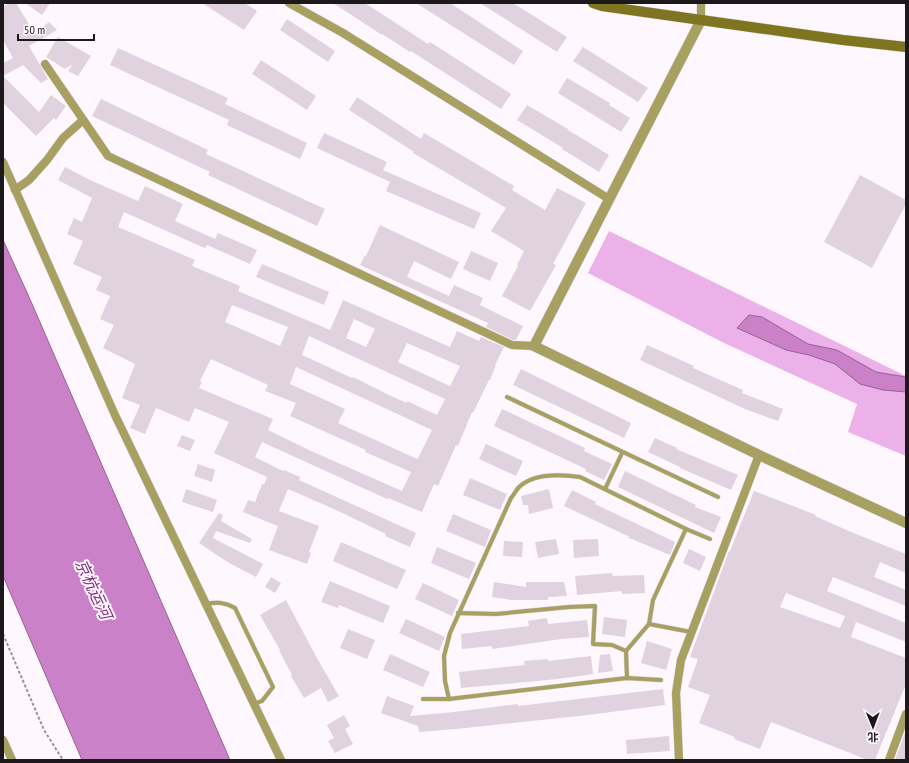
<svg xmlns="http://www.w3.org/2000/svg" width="909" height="763" viewBox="0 0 909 763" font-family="'PT Sans Narrow','Noto Sans SC',sans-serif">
  <rect width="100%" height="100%" fill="#fef7fe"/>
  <path fill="#edb1ea" d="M609,231L906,376V456L848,432L857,404L724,343L588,273Z"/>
  <g fill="#ca81c8" stroke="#966294">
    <path d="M3,240L29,297L230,760H82L3,576Z"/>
    <path d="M749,315L762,317L808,344L837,350L876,372L906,377V392L883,390L860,384L835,364L809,355L786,350L737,328Z"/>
  </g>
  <g fill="#e0d3df" fill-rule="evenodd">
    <path d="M9,3H16L35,34L49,22L57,30L29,46L48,79L41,83L23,65L3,76L39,112L51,95L66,106L56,120L54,118L36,136L3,103V63L13,58L3,40V6Z"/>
    <path d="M25,3H50L42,15Z"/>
    <path d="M202,3H245L257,11L244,30Z"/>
    <path d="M333,3H365L428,44L430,42L511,94L501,109L411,51L410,52L382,34V35Z"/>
    <path d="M416,3H450L523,51L514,65Z"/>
    <path d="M480,3H513L567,37L557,52Z"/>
    <path d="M287,19L335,51L328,62L280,30Z"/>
    <path d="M58,37L91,56L78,76L68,71L73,64L65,69L46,57Z"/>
    <path d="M583,47L648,88L638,102L573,61Z"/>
    <path d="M118,48L228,98L225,104L307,143L300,159L227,125L229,120L110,65Z"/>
    <path d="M261,60L316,96L307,110L252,74Z"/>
    <path d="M567,78L610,103L609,105L630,118L621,132L558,93Z"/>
    <path d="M357,97L421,139L424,133L514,186L512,190L545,210L557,188L586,203L553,264L556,265L530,311L502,296L518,266L517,265L524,251L491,231L506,208L413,153L414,152L349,110Z"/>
    <path d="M101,99L208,150L206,154L325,209L317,226L208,175L210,172L92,116Z"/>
    <path d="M527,105L568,129V130L609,155L599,172L562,149L563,148L517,120Z"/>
    <path d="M324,133L387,162L383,170L481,213L474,229L386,191L390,182L317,148Z"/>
    <path d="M65,167L90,180L138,201L145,186L183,204L175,221L215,239L218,233L257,250L250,264L207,245L205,248L200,246L124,212L118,227L195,260L192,266L240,286L238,291L330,330L343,300L450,347L457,331L479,341L481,337L504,347L495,365H496L490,380H489L473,413L472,412L458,446L456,445L438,486L434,484L422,512L388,498L387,499L262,442L255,457L283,471L284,470L300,477L299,480L416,533L410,547L385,536L386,534L336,510L288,489L279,511L319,526L309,552L311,553L307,564L269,550L278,526L243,512L248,500L255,502L262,484L264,485L267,477L214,453L229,422L195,408L189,422L156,408L145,434L130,428L140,405L122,398L135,364L103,348L114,325L100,319L110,296L96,290L102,277L73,264L83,241L67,234L74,218L82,222L92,198L58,180ZM232,305L288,327L280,346L225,322ZM354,319L375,329L366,347L346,338ZM309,336L445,399L437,415L407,401V403L391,396L353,377L352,378L302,355ZM407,343L460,366L450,386L398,362ZM211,359L268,385L265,391L296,403L290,416L366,450L365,452L411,472L402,491L311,451L268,430L273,419L199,388L202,382L200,381ZM296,367L432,430L418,458L417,459L338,423L345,409L290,384Z"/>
    <path d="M860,175L906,200V204L872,268L824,242Z"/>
    <path d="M380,225L459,262L451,279L414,261L407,277L449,296L454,285L483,298L480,305L523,326L516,340H513L486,327L488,323L360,265L365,255L366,256Z"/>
    <path d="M471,251L498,263L490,281L463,269Z"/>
    <path d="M262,264L329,292L324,305L256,277Z"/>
    <path d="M647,345L694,366L693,368L743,390L742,393L783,409L778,421L745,409L640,360Z"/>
    <path d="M521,369L631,423L624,438L513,385Z"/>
    <path d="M502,409L585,448L584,451L612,464L604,480L585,471L586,469L494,426Z"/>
    <path d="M182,435L195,440L190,451L177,446Z"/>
    <path d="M655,438L677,448L676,449L738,475L731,490L680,468V467L648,452Z"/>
    <path d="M486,444L523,461L516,476L479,459Z"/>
    <path d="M198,464L215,470L212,482L194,476Z"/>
    <path d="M625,471L696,505L695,507L721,517L714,533L618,487Z"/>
    <path d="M470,478L507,494L500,510L463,495Z"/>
    <path d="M186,489L217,500L213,512L182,502Z"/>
    <path d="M549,489L553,508L529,514L528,505H523L521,496Z"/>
    <path d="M572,490L596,502L595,504L675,542L670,555L627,537H630L564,506Z"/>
    <path d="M754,491L816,515L815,516L851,532L906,554V573L880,562L874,577L906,590V606L833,577L827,591L906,623V642L856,622L851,637L906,658V684L875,760H868L771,722L760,749L734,739L735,737L699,723L710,695L688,687L698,659L690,657L729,551H730ZM786,593L845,616L840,628L780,607Z"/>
    <path d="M219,513L223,515L221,521L252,539L250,543L216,531L213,538L263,564L256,577L229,563L199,543Z"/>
    <path d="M453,514L491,530L485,547L446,531Z"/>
    <path d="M556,539L559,554L538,558L535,542Z"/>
    <path d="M598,539L599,556L574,558L573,540Z"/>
    <path d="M504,541L523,542L522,557L503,556Z"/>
    <path d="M341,542L406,570L397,589L333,561Z"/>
    <path d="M437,547L476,563L469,579L431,563Z"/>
    <path d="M689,549L706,557L700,571L683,563Z"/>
    <path d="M612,573L613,576L644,575L645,593L622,594V591L577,595L575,576Z"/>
    <path d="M271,577L281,583L275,593L265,587Z"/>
    <path d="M330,581L390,606L383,623L339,605L338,608L321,602Z"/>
    <path d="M494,582L526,587V582H564L567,596L548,597V600H511L492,597Z"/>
    <path d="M423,583L459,600L452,616L415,599Z"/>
    <path d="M286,600L318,660L339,696L328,702L321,688L304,698L291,676L292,675L279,650H280L260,615Z"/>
    <path d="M604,617L627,620L625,637L602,634Z"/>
    <path d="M547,618L548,624L587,620L589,637L561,639L492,649V646L462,649L461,634L529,626L528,621Z"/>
    <path d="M406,619L445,637L439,651L399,633Z"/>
    <path d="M348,629L375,640L367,659L340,648Z"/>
    <path d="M647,641L672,649L666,670L641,663Z"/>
    <path d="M390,654L430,672L423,687L383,670Z"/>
    <path d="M610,654L613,671L598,673L600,655Z"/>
    <path d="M591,656L593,674L558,679L461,688L459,672L525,665L524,661L548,659V661Z"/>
    <path d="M663,689L665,705L588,715L456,729L419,732L418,726L381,713L387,696L414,706L410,716L454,712L518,704V706Z"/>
    <path d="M344,715L350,726L345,729L353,744L335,753L328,741L334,738L327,725Z"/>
    <path d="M905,733L906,760H895Z"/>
    <path d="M669,736L670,751L627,754L626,740Z"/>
  </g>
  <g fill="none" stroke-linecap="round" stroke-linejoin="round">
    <g stroke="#dad3da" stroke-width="5">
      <g id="service">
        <path d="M507,397L718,497"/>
        <path d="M605,489L622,453"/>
        <path d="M206,604C217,602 225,602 235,608L273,687L262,701L254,704"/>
        <path d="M458,613L496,614L569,607L595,606L593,644L612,645L626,651L627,678"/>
        <path d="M649,624L691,632"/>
        <path d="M626,651L649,624L653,600L686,529L710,539"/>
        <path d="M423,699H449L627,678L661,680"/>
        <path d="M449,699L445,681L444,656L450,633L511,498C514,495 516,490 519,487C534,473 560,474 580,477L686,529"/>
      </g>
    </g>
    <g stroke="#dad3da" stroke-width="9">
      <g id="minor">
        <path d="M289,3L343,33L609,199"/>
        <path d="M701,3V20"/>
        <path d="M45,64L108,156L512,345L534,346"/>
        <path d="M3,162L115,415L281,760"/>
        <path d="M15,190L29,180L47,160L63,138L83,120"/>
        <path d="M3,740L12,760"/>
        <path d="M679,760L676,693L681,660L759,455"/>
        <path d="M889,760L906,714"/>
      </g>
    </g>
    <g stroke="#dad3da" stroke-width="11">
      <path id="tertiary" d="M701,20L534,346L759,455L906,523"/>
    </g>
    <g stroke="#dad3da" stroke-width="11">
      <path id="secondary" d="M593,3L602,6L843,40L906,47"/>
    </g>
    <path stroke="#999499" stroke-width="2" stroke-dasharray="3 2" stroke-linecap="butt" d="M3,634L44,730L63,760"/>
    <use href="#service" stroke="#a8a060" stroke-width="4"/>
    <use href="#minor" stroke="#a8a060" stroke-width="8"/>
    <use href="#tertiary" stroke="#a8a060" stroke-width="10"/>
    <use href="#secondary" stroke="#7f7420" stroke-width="10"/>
  </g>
  <g text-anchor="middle" stroke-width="4" stroke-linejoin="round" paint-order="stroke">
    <g font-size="16" font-style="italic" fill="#842d83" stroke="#fef7fe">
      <text transform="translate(94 589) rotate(65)" y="6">京杭运河</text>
    </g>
  </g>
  <rect width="909" height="763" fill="none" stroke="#1c181c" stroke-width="8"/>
  <g transform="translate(873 727) rotate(179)" stroke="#fef7fe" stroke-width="3" paint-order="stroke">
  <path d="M0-3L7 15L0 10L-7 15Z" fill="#1c181c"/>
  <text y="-6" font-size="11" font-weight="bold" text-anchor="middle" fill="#1c181c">北</text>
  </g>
  <path d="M18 34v6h76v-6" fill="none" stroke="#1c181c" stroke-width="2"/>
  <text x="24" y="34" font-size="12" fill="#1c181c" stroke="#fef7fe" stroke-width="3" paint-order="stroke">50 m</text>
</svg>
